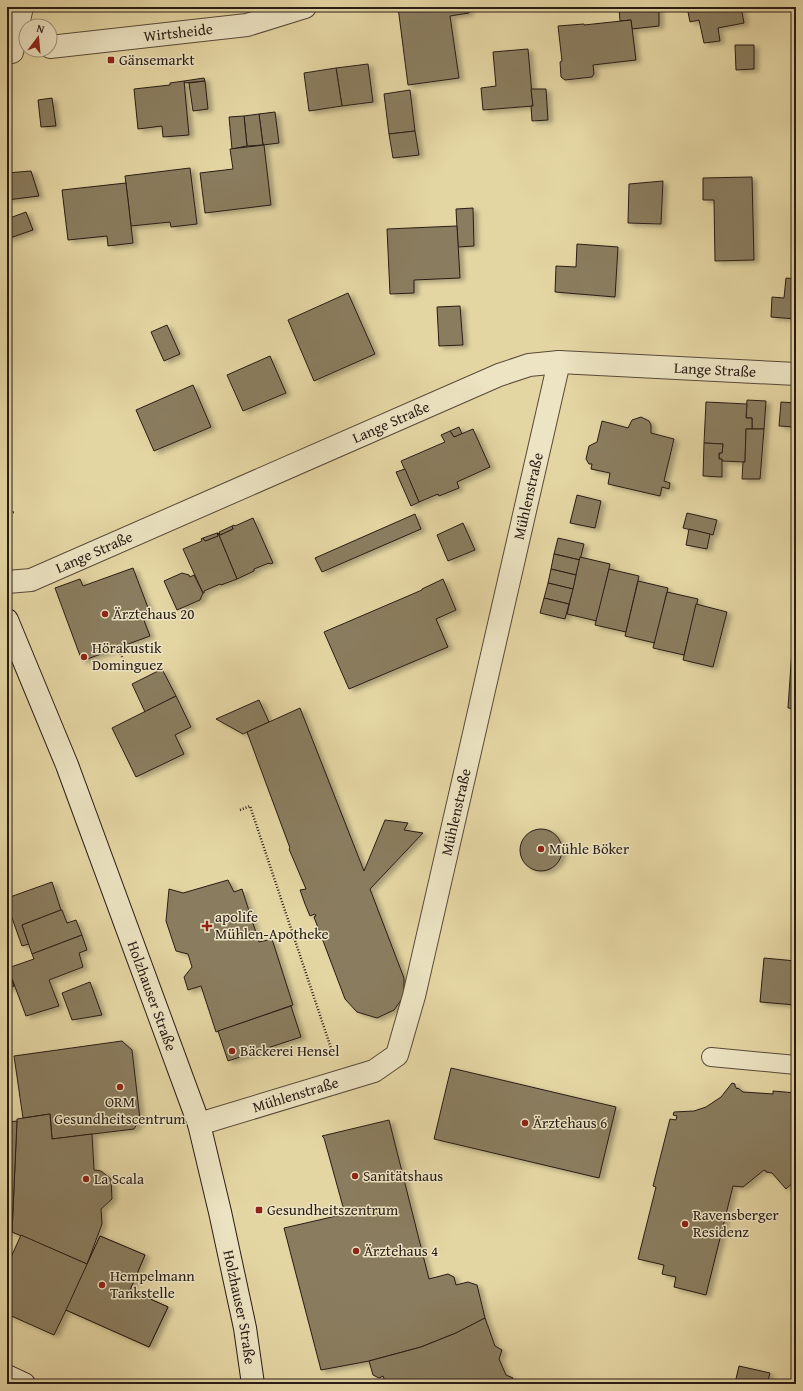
<svg xmlns="http://www.w3.org/2000/svg" width="803" height="1391" viewBox="0 0 803 1391" font-family="'Gentium Book Plus',serif">
  <defs>
    <filter id="shadow"><feDropShadow dx="4.5" dy="2.5" stdDeviation="2" flood-color="#0004"/></filter>
  </defs>
  <rect width="100%" height="100%" fill="#e4d6a3"/>
  <filter id="stains"><feTurbulence type="fractalNoise" baseFrequency=".005" numOctaves="4"/><feColorMatrix values="0 0 0 0 .2 0 0 0 0 .09 0 0 0 0 .02 0 0 0 .5 -.17"/></filter>
  <radialGradient id="worn" r=".72"><stop offset=".6" stop-color="#630" stop-opacity="0"/><stop offset="1" stop-color="#630" stop-opacity=".3"/></radialGradient>
  <g fill="#8a7d5f" stroke="#291c15" filter="url(#shadow)">
    <path d="M398,7H468L469,13L450,16L459,78L408,85Z"/>
    <path d="M619,7H659V26L632,29L631,20L620,21Z"/>
    <path d="M687,7H741L744,23L718,28L720,41L704,43L699,20L690,22Z"/>
    <path d="M631,20L636,60L593,65L594,74L592,77L565,80L561,77L560,62L562,61L558,26L584,24V25Z"/>
    <path d="M735,45H754V69L736,70Z"/>
    <path d="M528,49L533,106L483,110L481,88L496,86L493,52Z"/>
    <path d="M368,64L373,102L342,106L336,68Z"/>
    <path d="M336,68L342,106L309,111L304,73Z"/>
    <path d="M204,78L205,81L184,83V81Z"/>
    <path d="M184,81L189,135L163,137L162,126L138,129L134,89L170,85V83Z"/>
    <path d="M205,81L208,109L193,111L189,83Z"/>
    <path d="M531,89H546L548,120L532,121L531,106H533Z"/>
    <path d="M410,90L415,131L389,134L384,94Z"/>
    <path d="M52,98L56,126L41,127L38,100Z"/>
    <path d="M275,112L279,143L263,145L259,114Z"/>
    <path d="M259,114L263,145L247,146L244,116Z"/>
    <path d="M244,116L247,146L232,149L229,117Z"/>
    <path d="M415,131L419,155L393,158L389,134Z"/>
    <path d="M264,145L271,205L205,213L200,173L233,169L230,149Z"/>
    <path d="M190,168L197,224L171,227L170,222L131,226L125,176Z"/>
    <path d="M31,171L39,196L7,200V173Z"/>
    <path d="M752,177L754,260L715,261L714,200H703V178Z"/>
    <path d="M663,181L661,224L628,223L629,184Z"/>
    <path d="M126,183L133,243L108,246L107,236L68,240L62,190Z"/>
    <path d="M473,208L474,246L458,247L456,209Z"/>
    <path d="M26,212L33,230L7,239V219Z"/>
    <path d="M457,226L460,278L414,280V293L390,294L387,229Z"/>
    <path d="M577,244L618,247L615,297L555,292L556,266L576,267Z"/>
    <path d="M786,278L796,279V319L771,317L772,297L784,298Z"/>
    <path d="M348,293L375,354L314,381L288,320Z"/>
    <path d="M460,306L463,345L439,346L437,307Z"/>
    <path d="M167,325L180,354L164,361L151,332Z"/>
    <path d="M270,356L286,393L243,411L227,375Z"/>
    <path d="M193,385L211,427L154,451L136,410Z"/>
    <path d="M747,400L766,401L764,429H752V418H746Z"/>
    <path d="M706,402L747,404L746,418H752V429H746L745,462L722,461V459H719V453H722L723,444L704,443Z"/>
    <path d="M781,402L796,403V427L779,426Z"/>
    <path d="M641,417L649,421L651,425V433L674,439L664,481L670,483L669,489L662,487L660,496L608,484L610,473L591,469L592,464H589L586,459L589,446L597,442L602,421L628,428L632,420Z"/>
    <path d="M459,427L462,434L454,437L450,431Z"/>
    <path d="M473,429L490,467L457,482L459,488L439,496L438,494L419,502L401,461L445,442L441,435L450,431L454,437Z"/>
    <path d="M746,429H764L760,479H742L743,462H745Z"/>
    <path d="M704,443L723,444L722,453H719V459H722V477L703,476Z"/>
    <path d="M405,469L419,502L411,506L396,472Z"/>
    <path d="M577,495L601,501L595,528L570,523Z"/>
    <path d="M687,513L717,520L713,535L683,528Z"/>
    <path d="M415,514L421,529L322,572L315,558Z"/>
    <path d="M253,518L273,563L270,564L269,563L254,569V571L237,579L218,533L220,535L233,529L232,526L234,525L235,526Z"/>
    <path d="M463,523L475,550L448,561L437,535Z"/>
    <path d="M232,526L233,529L220,535L219,532Z"/>
    <path d="M689,529L710,534L707,549L686,545Z"/>
    <path d="M217,533H218L237,579L221,585L220,584L204,591V593H203L183,549L202,541L201,539L203,538L205,541L218,536Z"/>
    <path d="M217,533L218,536L205,541L203,538Z"/>
    <path d="M558,538L584,544L580,560L554,554Z"/>
    <path d="M554,554L580,560L576,575L551,569Z"/>
    <path d="M580,557L610,564L597,621L567,614Z"/>
    <path d="M133,568L150,613L142,615L150,636L82,661L55,588L80,579L83,586Z"/>
    <path d="M551,569L576,575L573,589L548,583Z"/>
    <path d="M609,569L639,576L626,632L595,625Z"/>
    <path d="M182,573L189,575L190,577L194,575L203,593L200,600L177,610L164,581Z"/>
    <path d="M443,579L456,610L436,619L448,647L349,689L324,632L422,590V589Z"/>
    <path d="M638,581L668,588L655,643L625,636Z"/>
    <path d="M548,583L573,589L569,604L544,598Z"/>
    <path d="M796,591V709L788,708Z"/>
    <path d="M667,592L698,599L684,655L653,648Z"/>
    <path d="M544,598L569,604L565,619L540,613Z"/>
    <path d="M696,604L727,612L713,667L683,660Z"/>
    <path d="M162,669L176,696L145,712L132,684Z"/>
    <path d="M176,696L191,727L175,735L184,754L136,777L112,728Z"/>
    <path d="M259,700L269,722L243,734L216,719Z"/>
    <path d="M300,708L364,871L385,820L408,823L404,830L423,833L370,889L404,978V996L394,1010L377,1018L357,1012L345,999L314,917L316,916L315,914L310,916L305,904L300,890L306,889L289,849L290,848L247,732Z"/>
    <circle cx="541" cy="850" r="21"/>
    <path d="M228,880L234,892L242,889L259,942L272,939L293,1005L216,1032L201,986L188,990L184,977L192,967L188,954L176,951L166,921L169,889L183,893Z"/>
    <path d="M52,882L61,910L22,925L29,944L22,946L7,904L11,902L10,897Z"/>
    <path d="M61,910H62L67,923L76,920L82,935L32,954L22,925Z"/>
    <path d="M82,935L87,950L79,953L83,967L49,980L59,1006L26,1016L8,968L34,959L32,954Z"/>
    <path d="M764,958L796,961V1005L760,1002Z"/>
    <path d="M7,968L14,986L7,989Z"/>
    <path d="M90,982L102,1015L72,1020L62,993Z"/>
    <path d="M291,1006L301,1037L228,1061L218,1031Z"/>
    <path d="M122,1041L132,1050L140,1119L134,1129L52,1139L50,1114L23,1118L14,1056Z"/>
    <path d="M451,1068L616,1107L599,1178L434,1139Z"/>
    <path d="M732,1083L735,1084V1086L737,1089L738,1088L743,1092L773,1094V1091L796,1093V1180L786,1189L772,1173L766,1172V1171L764,1170L743,1187L733,1186L706,1295L674,1287L676,1277L662,1274L664,1265L638,1259L656,1187L653,1186L670,1119L676,1120L677,1116L673,1115L674,1112L694,1111L706,1107L721,1097Z"/>
    <path d="M50,1114L52,1139L92,1134L94,1170L101,1171L111,1179L112,1199L101,1209L102,1224L87,1264L12,1232L17,1119Z"/>
    <path d="M389,1120L429,1279L448,1274L454,1277L456,1285L468,1282L477,1285L485,1318L456,1333L421,1347L369,1361L321,1370L284,1228L345,1214L324,1138L322,1136Z"/>
    <path d="M17,1121L12,1232L7,1229V1122Z"/>
    <path d="M21,1235L87,1264L100,1236L145,1255L130,1290L168,1307L149,1347L66,1310L54,1335L7,1314V1266Z"/>
    <path d="M100,1236L145,1255L130,1290L168,1307L149,1347L66,1310Z"/>
    <path d="M485,1318L495,1346L502,1350L499,1359L506,1375L513,1378L511,1384H386L383,1376L379,1378L373,1375L369,1361L421,1347L456,1333Z"/>
    <path d="M739,1366L770,1373L767,1384H741L735,1383Z"/>
  </g>
  <g fill="none" stroke-linecap="round" stroke-linejoin="round">
    <g stroke="#584a38" stroke-width="20">
      <path id="lane" d="M711,1057L796,1065"/>
    </g>
    <g stroke="#584a38" stroke-width="24">
      <g id="street">
        <path id="s1" d="M50,47L247,25L305,7"/>
        <path d="M12,52L22,7"/>
        <path id="s2" d="M7,582L31,580L499,375L529,365L559,362L796,374"/>
        <path id="s3" d="M199,1124L374,1071L397,1055L414,996L559,362"/>
      </g>
    </g>
    <g stroke="#291c15" stroke-width="24">
      <g id="secondary">
        <path id="s4" d="M7,620L67,765L199,1124L220,1212L245,1328L253,1384"/>
        <path d="M7,1376L24,1384"/>
      </g>
    </g>
    <g stroke="#291c15" stroke-width="2.5" stroke-dasharray="1 2" stroke-linecap="butt">
      <path d="M7,514L14,512"/>
      <path d="M118,648L128,670"/>
      <path d="M240,810L250,806L333,1054"/>
    </g>
    <use href="#lane" stroke="#ede4c3" stroke-width="18"/>
    <use href="#street" stroke="#ede4c3" stroke-width="22"/>
    <use href="#secondary" stroke="#ede4c3" stroke-width="22"/>
  </g>
  <g fill="#8f2418" stroke="#ede4c3" stroke-width="1.5">
    <rect x="107" y="56" width="8" height="8" rx="2"/>
    <circle cx="105" cy="614" r="4"/>
    <circle cx="84" cy="657" r="4"/>
    <circle cx="541" cy="849" r="4"/>
    <path d="M205 920h4v4h4v4h-4v4h-4v-4h-4v-4h4z"/>
    <circle cx="232" cy="1051" r="4"/>
    <circle cx="120" cy="1087" r="4"/>
    <circle cx="525" cy="1123" r="4"/>
    <circle cx="355" cy="1176" r="4"/>
    <circle cx="86" cy="1179" r="4"/>
    <rect x="255" y="1206" width="8" height="8" rx="2"/>
    <circle cx="685" cy="1224" r="4"/>
    <circle cx="356" cy="1251" r="4"/>
    <circle cx="102" cy="1285" r="4"/>
  </g>
  <g text-anchor="middle" stroke-width="3" stroke-linejoin="round" paint-order="stroke">
    <g font-size="15" fill="#291c15" stroke="#ede4c3">
      <text dy="5" stroke="none"><textPath href="#s1" startOffset="129">Wirtsheide</textPath></text>
      <text dy="5" stroke="none"><textPath href="#s2" startOffset="753">Lange Straße</textPath></text>
      <text dy="5" stroke="none"><textPath href="#s2" startOffset="417">Lange Straße</textPath></text>
      <text dy="5" stroke="none"><textPath href="#s3" startOffset="785">Mühlenstraße</textPath></text>
      <text dy="5" stroke="none"><textPath href="#s2" startOffset="93">Lange Straße</textPath></text>
      <text dy="5" stroke="none"><textPath href="#s3" startOffset="461">Mühlenstraße</textPath></text>
      <text dy="5" stroke="none"><textPath href="#s4" startOffset="403">Holzhauser Straße</textPath></text>
      <text dy="5" stroke="none"><textPath href="#s3" startOffset="101">Mühlenstraße</textPath></text>
      <text dy="5" stroke="none"><textPath href="#s4" startOffset="727">Holzhauser Straße</textPath></text>
    </g>
    <g font-size="15" fill="#291c15" stroke="#ede4c3" text-anchor="start">
      <text x="119" y="65">Gänsemarkt</text>
      <text x="113" y="619">Ärztehaus 20</text>
      <text x="92" y="653">Hörakustik<tspan x="92" dy="17">Dominguez</tspan></text>
      <text x="549" y="854">Mühle Böker</text>
      <text x="215" y="922">apolife<tspan x="215" dy="17">Mühlen-Apotheke</tspan></text>
      <text x="240" y="1056">Bäckerei Hensel</text>
      <text x="120" y="1107" text-anchor="middle">ORM<tspan x="120" dy="17">Gesundheitscentrum</tspan></text>
      <text x="533" y="1128">Ärztehaus 6</text>
      <text x="363" y="1181">Sanitätshaus</text>
      <text x="94" y="1184">La Scala</text>
      <text x="267" y="1215">Gesundheitszentrum</text>
      <text x="693" y="1220">Ravensberger<tspan x="693" dy="17">Residenz</tspan></text>
      <text x="364" y="1256">Ärztehaus 4</text>
      <text x="110" y="1281">Hempelmann<tspan x="110" dy="17">Tankstelle</tspan></text>
    </g>
  </g>
  <rect width="803" height="1391" fill="none" stroke="#e4d6a3" stroke-width="24"/>
  <rect x="8" y="8" width="787" height="1375" fill="none" stroke="#291c15" stroke-width="2"/>
  <rect x="12" y="12" width="779" height="1367" fill="none" stroke="#291c15"/>
  <g transform="translate(38 38) rotate(16)"><circle r="19" fill="#ede4c3" stroke="#9f947d"/>
  <path d="M0-3L7 15L0 10L-7 15Z" fill="#8f2418"/>
  <text y="-6" font-size="11" font-weight="bold" text-anchor="middle" fill="#291c15">N</text>
  </g>
  <rect width="100%" height="100%" filter="url(#stains)"/>
  <rect width="100%" height="100%" fill="url(#worn)"/>
</svg>
